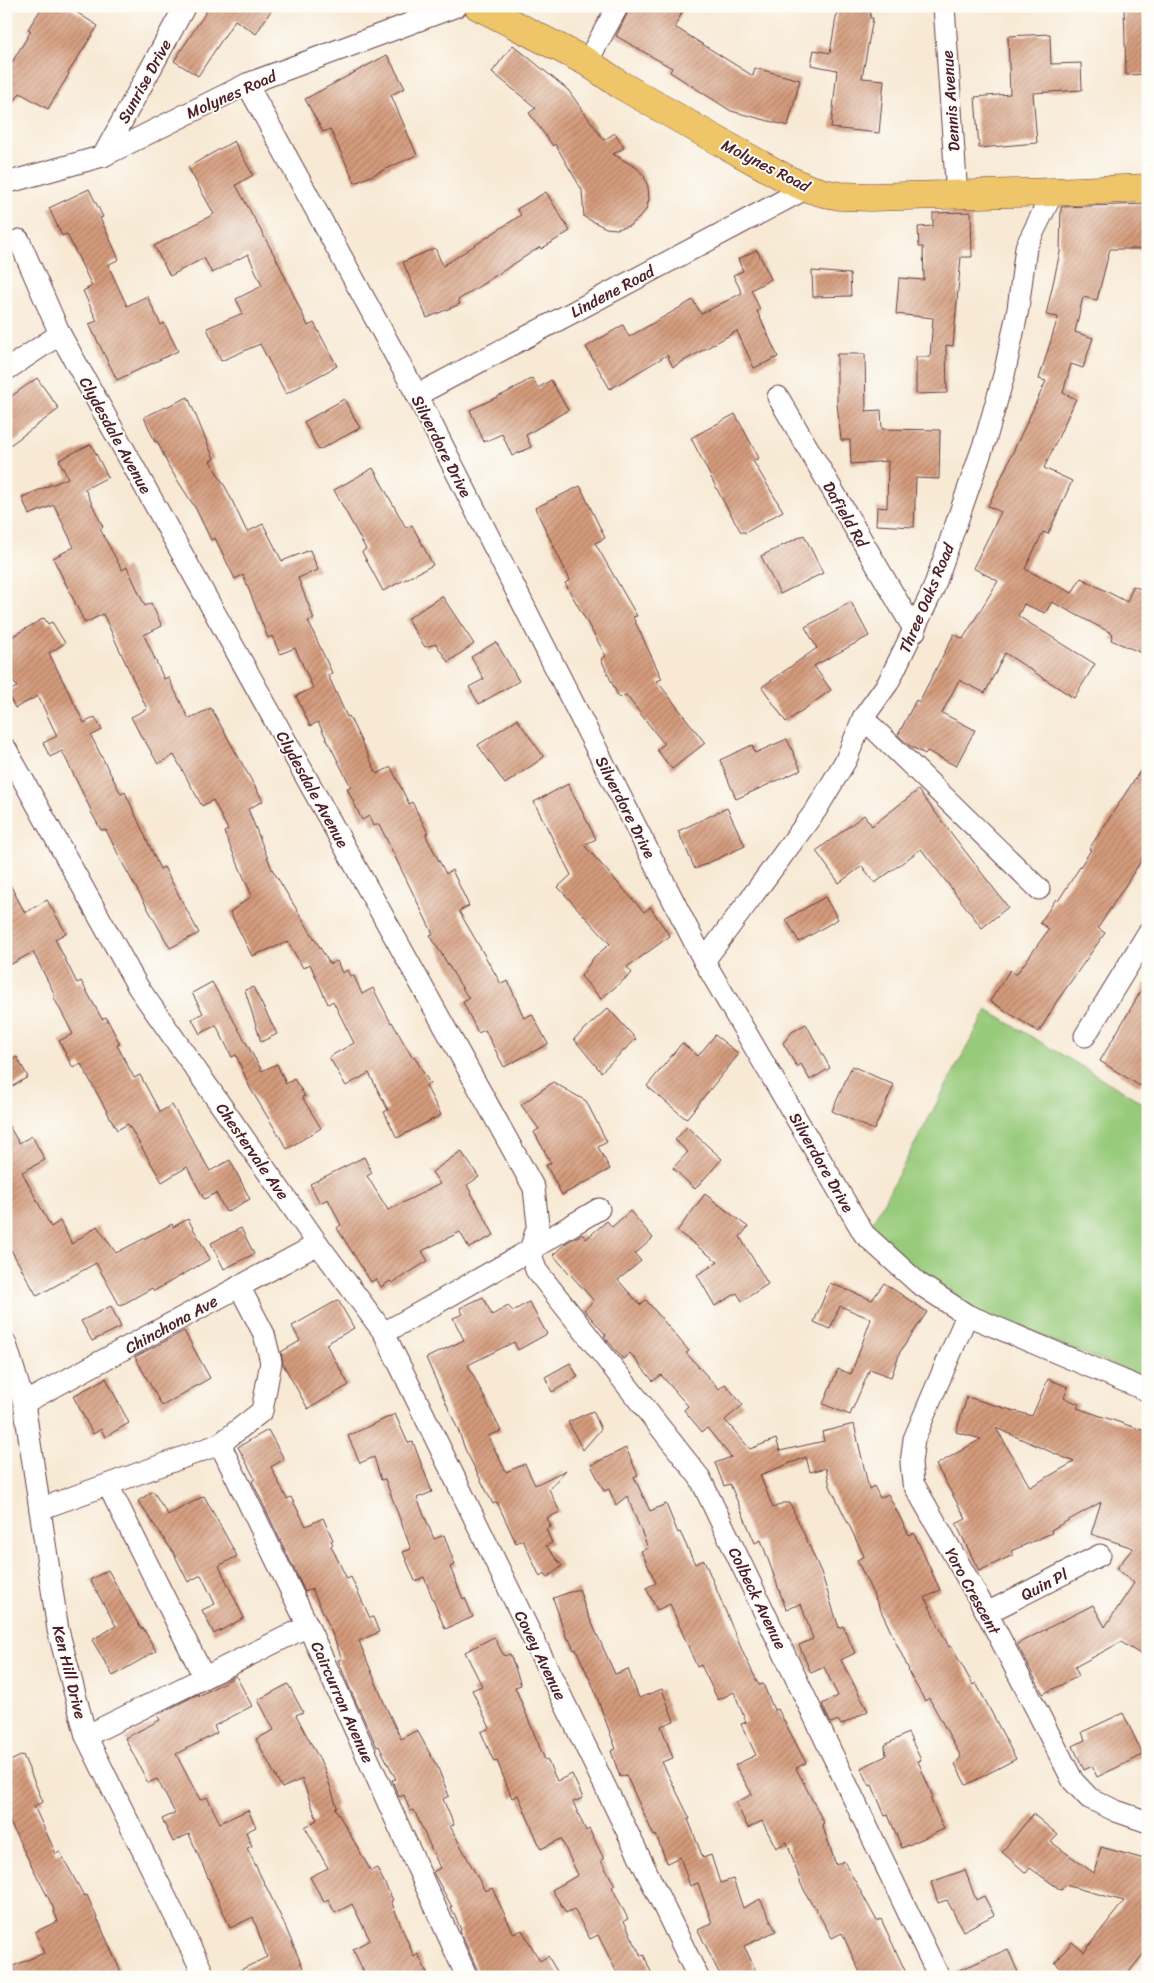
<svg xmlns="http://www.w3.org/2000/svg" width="1154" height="1983" viewBox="0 0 1154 1983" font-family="Sriracha,sans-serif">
  <defs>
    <pattern id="building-hatch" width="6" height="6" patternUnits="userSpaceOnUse" patternTransform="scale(1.25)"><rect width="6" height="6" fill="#d49b7c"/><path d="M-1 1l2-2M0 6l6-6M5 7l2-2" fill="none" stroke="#ae7e66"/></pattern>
  </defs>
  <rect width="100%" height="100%" fill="#fdfcf7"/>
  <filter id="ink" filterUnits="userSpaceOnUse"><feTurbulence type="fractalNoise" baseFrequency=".02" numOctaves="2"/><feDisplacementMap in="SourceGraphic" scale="10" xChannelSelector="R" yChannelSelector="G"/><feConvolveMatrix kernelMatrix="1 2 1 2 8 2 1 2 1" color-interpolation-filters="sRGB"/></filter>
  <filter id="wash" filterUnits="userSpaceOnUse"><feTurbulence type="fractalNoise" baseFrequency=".0096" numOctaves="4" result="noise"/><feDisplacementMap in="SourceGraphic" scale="20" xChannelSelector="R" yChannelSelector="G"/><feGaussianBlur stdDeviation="1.12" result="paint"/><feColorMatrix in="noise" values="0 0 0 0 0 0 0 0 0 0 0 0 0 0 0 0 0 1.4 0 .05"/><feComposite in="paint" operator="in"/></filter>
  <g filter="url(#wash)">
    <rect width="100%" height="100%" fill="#f7e9d4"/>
    <path fill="#97ca7a" stroke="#707452" d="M987,1010L1148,1106V1378L972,1311L924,1277L869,1229Z"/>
    <g id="blocks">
      <g fill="url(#building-hatch)" fill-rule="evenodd">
        <path d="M43,6H67L98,26L68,73L69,74L48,109L20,93L6,113V72L31,31L28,29Z"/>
        <path d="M210,6H274L256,34L235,20L198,76L174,61Z"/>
        <path d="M631,6H685L675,27L753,76L755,68L800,80L788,126L731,111L670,72L672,68L616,36Z"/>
        <path d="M838,6H871L870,18H873L862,78L884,80L879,133L831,128L837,70L811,65L814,50L830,53Z"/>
        <path d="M1124,6H1148V74L1126,75Z"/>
        <path d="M1050,34L1051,64L1081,63L1082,90L1033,93L1037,143L979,148L975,97L1010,94L1008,36Z"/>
        <path d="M513,45L568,90L604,140L615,133L624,148L613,154L637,168L644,176L648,187L649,199L646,210L638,219L629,226L617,229L606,228L584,217L582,190L555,144L553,146L529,113L536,108L492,72Z"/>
        <path d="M387,55L405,88L391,95L417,155L355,183L330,129L323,132L305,99Z"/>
        <path d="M234,141L253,175L236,185L278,262L308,326L314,323L337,366L286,394L260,344L221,361L207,328L243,313L236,299L262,286L248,254L212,273L204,258L170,276L154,246L214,214L188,167Z"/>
        <path d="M89,189L103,217L100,218L119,259L108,265L127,306L147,296L161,325L164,323L178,351L117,380L89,324L97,321L83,291L92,286L67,234L62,236L49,208Z"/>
        <path d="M546,192L570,231L541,249L540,247L458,300L460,304L427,318L403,262L435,248L443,266L521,215L517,209Z"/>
        <path d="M1148,204V249H1110L1097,300L1083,297L1075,332L1093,338L1083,368L1071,364L1063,393L1076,399L1044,468L1072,481L1048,534L1043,532L1025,569L1072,593L1081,578L1127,602L1133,586L1148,592V644L1144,654L1111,640L1113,634L1052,602L1045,613L1024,604L1018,616L1095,664L1074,698L1005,653L985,693L959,680L942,713L975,730L956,766L927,751L925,754L910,746L898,735L916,700L919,702L954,634L963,639L998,581L973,568L1001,512L988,506L1046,381L1039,379L1058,317L1046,315L1060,252L1061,207Z"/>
        <path d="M971,212L972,257H961L953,346L946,345L947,393L916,394V357H930L933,318L896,314L899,278L924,280L923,247H919L918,227L933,226V213Z"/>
        <path d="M757,250L771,279L751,290L760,309L757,311L778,357L754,368L737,331L673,367L667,355L610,389L586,347L623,325L629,337L693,300L701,314L742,293L733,275L743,271L738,259Z"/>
        <path d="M812,271L850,274L851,296L813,297Z"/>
        <path d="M837,354H865L866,411L881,410L882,429L940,430L939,479L916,478L914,527L876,525L877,507L887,508L888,461L851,464L850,440H841L837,403Z"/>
        <path d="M37,378L59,409L6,448V400Z"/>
        <path d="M532,378L538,388L551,380L568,410L526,435L531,447L512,456L502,434L484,442L470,410L508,392Z"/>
        <path d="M188,397L214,459L210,461L227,490L247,532L263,524L282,561L310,550L318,570L298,578L314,619L308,621L332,673L328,675L347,717L349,716L377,774L391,767L409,804L412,802L428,833H426L427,838L446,874L452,870L469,906L459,911L501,984L508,981L524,1018L532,1014L548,1044L504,1067L485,1030L478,1033L463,1002L469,999L430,935L433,934L379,824L373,826L369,816L362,820L347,788L351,787L318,722L310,726L296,696L313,688L295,648L280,654L272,636L268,638L243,575L235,579L215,538L211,540L196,509L169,467L157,441L155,442L144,417Z"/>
        <path d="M344,399L360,428L319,450L304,422Z"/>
        <path d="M735,414L759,458L753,461L783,511L745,533V532H741L721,497L691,438Z"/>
        <path d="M91,444L108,477L85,489L103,527L100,529L122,570L127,567L145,606L151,603L162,626L144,635L164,679L168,677L189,719L211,708L263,801L248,809L272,869L330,964L337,961L342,973L347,970L350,976H354L362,994L373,988L391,1023L392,1022L412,1057L414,1056L430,1084L426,1086L441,1115L397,1138L384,1112L388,1110L369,1073L346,1086L329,1057L354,1043L333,1001L328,1004L310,964L303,968L288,942L252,956L230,912L252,896L224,832L228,830L213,800L202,806L174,755L158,764L144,739L143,740L131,717L147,709L103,614L85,623L53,558L74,547L54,505L29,515L22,497L68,478L59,460Z"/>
        <path d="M373,468L406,528L412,525L433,565L383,591L362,552L366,549L334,490Z"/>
        <path d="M580,486L605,538L595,543L637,616L633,617L662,679L657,681L705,743L672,769L657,750L664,744L626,695L619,698L601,659L606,656L565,583L570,580L535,508Z"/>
        <path d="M804,535L823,573L780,594L761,556Z"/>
        <path d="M442,596L474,644L448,662L436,644L425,647L407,619Z"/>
        <path d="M851,602L869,636L814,666L831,690L786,722L762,687L817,648L805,627Z"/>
        <path d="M44,618L48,624L52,622L65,643L49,653L84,723L95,717L102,730L91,736L121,794L125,792L160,869L164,867L199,933L170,948L124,866L106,830H101L90,810H91L62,751L50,757L43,743L57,736L38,696L15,708L7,692L17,687L6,669V640Z"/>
        <path d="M496,642L519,681L479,704L469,687L484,679L471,657Z"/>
        <path d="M517,719L544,757L505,784L478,745Z"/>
        <path d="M787,739L801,770L736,799L720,760L752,745L755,753Z"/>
        <path d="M1148,759V850L1098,928L1105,933L1057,1001L1039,1032L990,1001L1010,970L1016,975L1049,929L1040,923L1056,899L1058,901L1091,850L1089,849Z"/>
        <path d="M568,784L596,839L584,845L644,912L650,907L670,936L627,967L632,973L601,999L581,976L594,957L610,944L558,887L571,875L534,802Z"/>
        <path d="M918,790L1008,907L982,928L921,849L875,883L862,866L839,883L816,851L864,815L872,826Z"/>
        <path d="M727,808L745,846L695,869L678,831Z"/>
        <path d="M6,877L25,913L47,900L66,933L55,939L77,983L81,981L102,1019L106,1017L120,1044L117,1045L134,1078L140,1075L160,1112L172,1105L210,1171L230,1160L250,1199L226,1212L216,1193L204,1199L187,1167L162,1182L128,1124L117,1130L81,1064L73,1068L59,1041L73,1034L53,996L55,995L33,952L6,967Z"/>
        <path d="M825,897L838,919L799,942L786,919Z"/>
        <path d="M1148,979V1075L1140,1086L1100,1061Z"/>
        <path d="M212,982L262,1071L277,1064L286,1084L294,1079L305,1096L302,1097L321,1128L287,1149L250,1088L236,1055L232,1057L216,1025L200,1034L192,1019L203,1013L192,993Z"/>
        <path d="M253,987L277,1034L261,1042L245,990Z"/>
        <path d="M608,1008L636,1039L601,1072L574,1039Z"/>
        <path d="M806,1024L830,1068L810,1080L801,1064L797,1067L783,1043L792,1032Z"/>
        <path d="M715,1035L739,1054L686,1119L647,1086L682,1043L698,1056Z"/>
        <path d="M17,1057L28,1077L6,1090V1064Z"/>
        <path d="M852,1066L894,1085L874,1130L832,1111Z"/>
        <path d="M553,1082L586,1101L607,1142L598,1147L610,1169L562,1195L546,1165L551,1163L534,1132L539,1129L521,1105Z"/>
        <path d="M6,1121L19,1143L32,1136L45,1160L22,1172L51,1227L60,1221L72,1244L97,1226L116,1253L172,1224L173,1227L188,1219L210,1259L154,1291L152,1288L120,1306L96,1263L37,1296L6,1241Z"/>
        <path d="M687,1127L722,1159L695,1189L673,1168L688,1152L675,1140Z"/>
        <path d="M461,1151L479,1177L467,1185L494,1235L469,1248L460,1232L422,1251L428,1261L392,1283L390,1281L381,1287L376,1279L371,1282L337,1228L341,1225L328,1199L320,1203L310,1184L364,1157L372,1173L367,1176L388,1210L440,1184L432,1172Z"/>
        <path d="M705,1194L748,1227L740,1237L768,1284L742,1301L737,1293L715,1306L697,1275L718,1262L677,1231Z"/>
        <path d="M630,1211L653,1238L635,1254L641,1261L618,1280L640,1305L646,1300L689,1351L686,1353L719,1389L725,1384L743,1405L725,1420L750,1449L776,1439L780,1451L824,1441L822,1432L854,1424L869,1489L874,1486L880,1498L888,1494L909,1535L914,1533L940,1590L925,1598L949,1647L951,1646L973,1685L976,1683L1016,1759L966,1785L955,1764L961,1757L929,1698L925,1701L908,1671L909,1670L857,1560L864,1556L830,1486L826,1468L810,1472L806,1457L760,1475L773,1508L783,1503H790L821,1572L839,1628L843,1626L855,1653L841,1660L868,1711L841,1725L838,1720L831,1723L822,1704L838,1696L824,1667L811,1673L799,1645L813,1639L801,1604L786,1609L761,1540L755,1543L730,1484L724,1486L715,1463L731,1457L707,1428L702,1432L684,1410L688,1406L661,1375L653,1381L630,1353L623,1359L604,1336L606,1335L584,1310L594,1301L553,1255L566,1243L582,1234L586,1239L607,1221L612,1227Z"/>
        <path d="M241,1228L254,1254L224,1269L211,1243Z"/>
        <path d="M830,1283L872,1300L884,1283L927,1312L900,1352L891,1377L870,1369L850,1415L823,1404L838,1369L851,1374L871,1319L840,1306L830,1329L814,1322Z"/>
        <path d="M483,1297L492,1315L508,1306L513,1311L529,1302L547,1334L518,1350L514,1342L468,1365L501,1431L488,1436L506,1472L525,1464L535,1485L566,1470L549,1489L560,1512L547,1518L551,1527L546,1529L552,1543L546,1546L562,1566L547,1578L545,1573L540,1577L523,1540L516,1543L497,1502L493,1504L465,1449L459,1432L426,1358L464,1340L453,1318L463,1314L460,1308Z"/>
        <path d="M338,1300L354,1328L326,1344L349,1385L308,1409L283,1364L281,1352L300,1341L292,1326Z"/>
        <path d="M111,1306L121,1327L92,1341L81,1321Z"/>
        <path d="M184,1331L210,1378L162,1406L135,1357Z"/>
        <path d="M570,1363L578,1377L552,1392L545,1377Z"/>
        <path d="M106,1378L129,1423L105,1437L101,1429L93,1434L73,1396Z"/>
        <path d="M1048,1379L1068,1387L1064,1398L1079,1404L1077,1408L1148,1432V1659L1121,1642L1075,1667L1079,1676L1043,1694L1017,1644L1093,1605L1105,1627L1134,1583L1116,1569L1133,1548L1091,1534L1101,1502L1051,1530L1052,1533L1011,1551L1013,1555L979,1571L956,1524L966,1519L936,1465L981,1439L956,1432L967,1397L1032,1416ZM996,1428L1074,1462L1030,1487Z"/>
        <path d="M593,1411L601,1429L583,1450L568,1422Z"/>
        <path d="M395,1414L408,1443L413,1442L432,1492L417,1498L434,1539L444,1535L455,1565L450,1567L463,1599L465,1598L473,1617L445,1629L424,1577L415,1581L403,1552L411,1549L385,1479L381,1480L374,1457L360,1463L348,1436Z"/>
        <path d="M268,1430L284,1459L271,1467L287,1499L291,1497L306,1526L323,1518L333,1540L331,1541L333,1544L331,1546L347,1579L351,1577L370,1618L373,1617L379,1632L359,1641L385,1705L401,1739L417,1730L435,1763H436L449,1796L443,1799L454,1825L450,1826L485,1891L492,1888L514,1934L522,1930L540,1961L548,1956L560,1977H482L476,1967L460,1931L461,1930L451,1907H452L433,1872L440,1868L414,1810L410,1811L404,1795L399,1797L392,1780L396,1779L379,1746L377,1747L350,1689L338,1660L342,1659L328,1623L312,1589L305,1592L252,1481L255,1479L238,1447Z"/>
        <path d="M626,1448L638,1475L634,1477L650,1511L666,1504L678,1533L680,1532L695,1564L704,1560L744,1655L759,1685L763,1684L774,1710L778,1709L806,1763L796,1768L824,1823L822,1824L836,1865L844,1861L877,1921L881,1919L908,1977H862L842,1933L832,1938L813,1904L812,1905L801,1884L787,1842L776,1848L762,1821L748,1828L736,1803L752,1794L735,1765L756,1755L741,1724L746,1722L734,1692L718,1700L701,1665L697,1667L670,1604L657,1610L646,1588L656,1583L641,1551L648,1548L627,1496L616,1505L609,1489L604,1491L591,1465Z"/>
        <path d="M153,1491L168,1515L204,1496L237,1556L219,1566L244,1618L214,1634L202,1610L215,1604L201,1575L188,1582L173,1552L138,1501Z"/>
        <path d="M108,1570L141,1629L143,1628L156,1651L113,1676L92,1640L116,1626L90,1580Z"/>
        <path d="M579,1589L585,1608L615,1674L628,1669L639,1698L662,1689L674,1721L661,1726L673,1758L662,1762L690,1819H688L703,1858L711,1855L720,1883L733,1879L743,1908L760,1899L776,1931L744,1946L759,1977H721L698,1930L712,1923L698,1883L690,1886L680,1857L667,1863L656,1835L654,1836L626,1775L620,1777L611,1751L616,1749L592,1684L576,1649L574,1650L569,1639H567L553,1598Z"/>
        <path d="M494,1637L504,1656L510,1654L521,1685L515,1687L545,1760L547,1759L557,1781L572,1774L583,1798L573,1802L586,1831L589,1829L604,1859L601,1861L615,1885L612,1887L628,1919L624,1921L641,1956L644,1955L653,1977H619L598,1935L590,1939L574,1909L566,1913L552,1890L578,1875L561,1839L541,1849L518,1795L512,1798L497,1761L494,1762L481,1732L490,1728L472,1690L482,1686L465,1652Z"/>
        <path d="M236,1676L252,1706L214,1726L217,1733L176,1754L200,1800L207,1797L220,1823L248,1810L256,1827L246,1832L252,1846L247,1848L282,1919L303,1968L286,1977H226L267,1957L253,1917L230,1928L189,1834L173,1842L162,1819L175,1813L157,1779L148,1783L125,1738L160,1720L157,1715L198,1694L199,1696Z"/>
        <path d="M288,1684L303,1712L296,1715L324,1768L337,1807L335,1808L371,1871L377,1868L393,1900L391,1901L414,1957L418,1954L429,1977H366L353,1949L370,1940L352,1904L335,1913L328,1899L324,1902L310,1877L328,1868L305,1827L317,1820L302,1779L282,1788L256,1739L274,1730L258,1700Z"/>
        <path d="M1123,1713L1143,1755L1097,1777L1092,1766L1084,1770L1073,1746L1085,1740L1082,1732Z"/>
        <path d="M908,1733L921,1760L918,1761L933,1797L930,1798L944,1829L902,1848L888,1815L885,1816L872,1785L870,1786L861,1768L886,1756L885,1745Z"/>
        <path d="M23,1755L43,1802L34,1806L56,1854L60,1852L84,1896L87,1895L123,1977H6V1969L44,1953L35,1932L58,1921L53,1909H54L22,1847L6,1814V1763Z"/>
        <path d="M1033,1814L1058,1835L1051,1842L1094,1873L1101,1847L1148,1860V1948L1125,1977H1071L1055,1963L1072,1942L1084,1952L1124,1901L1065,1885L1061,1890L1030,1868L1026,1873L1002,1852Z"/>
        <path d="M965,1870L976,1900L984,1896L994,1915L963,1931L947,1900L938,1903L931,1882Z"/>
        <path d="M1008,1949L1020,1977H951V1974Z"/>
      </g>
    </g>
  </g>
  <g filter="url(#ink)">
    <use href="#blocks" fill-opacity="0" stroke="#643d44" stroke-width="1"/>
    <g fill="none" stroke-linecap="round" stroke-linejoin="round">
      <g stroke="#643d44" stroke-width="23">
        <g id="minor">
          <path d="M944,6L957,196"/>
          <path d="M587,62L618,6"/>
          <path d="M247,84L417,395L704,961L864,1234L918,1283L967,1315L1148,1391"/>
          <path d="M103,156L185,6"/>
          <path d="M6,183L103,156L247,84L457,6"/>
          <path d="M19,240L60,334L534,1188L538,1225L530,1250L536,1270L700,1478L939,1977"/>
          <path d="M6,370L60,334"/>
          <path d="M417,395L807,188"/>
          <path d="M778,397L915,631"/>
          <path d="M863,718L1039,889"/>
          <path d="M6,749L138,987L318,1244L384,1333L698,1977"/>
          <path d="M704,961L816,810L846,760L863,718L888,683L933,590L986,438L1004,375L1018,309L1026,247L1053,192"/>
          <path d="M1085,1036L1148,933"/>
          <path d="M967,1315L914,1439L911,1463L913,1483L987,1613L1073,1781L1089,1798L1116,1811L1148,1822"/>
          <path d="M384,1333L530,1250L599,1209"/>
          <path d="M6,1344L24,1403L58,1630L86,1736L205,1977"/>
          <path d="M24,1403L318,1244"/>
          <path d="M220,1444L308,1626"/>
          <path d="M108,1485L204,1677"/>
          <path d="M40,1509L220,1444L262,1411L271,1362L264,1334L239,1286"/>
          <path d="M987,1613L1100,1555"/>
          <path d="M86,1736L308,1626L467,1977"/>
        </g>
      </g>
      <g stroke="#643d44" stroke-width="29">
        <path id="major" d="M478,6L587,62L619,84L706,134L787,179L807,188L824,193L840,196L870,197L1053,192L1148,188"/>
      </g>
      <use href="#minor" stroke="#fff" stroke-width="21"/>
      <use href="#major" stroke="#eec569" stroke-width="28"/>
    </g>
  </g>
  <g text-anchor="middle" stroke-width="4" stroke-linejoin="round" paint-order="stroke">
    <g font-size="16" fill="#4a1f2b" stroke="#fdfcf7">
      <text transform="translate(144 81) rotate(-61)" y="6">Sunrise Drive</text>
      <text transform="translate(231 94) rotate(-24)" y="6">Molynes Road</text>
      <text transform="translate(950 101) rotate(-94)" y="6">Dennis Avenue</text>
      <text transform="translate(766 165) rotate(27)" y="6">Molynes Road</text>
      <text transform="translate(612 291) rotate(-28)" y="6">Lindene Road</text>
      <text transform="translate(116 435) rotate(61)" y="6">Clydesdale Avenue</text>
      <text transform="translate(442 446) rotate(63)" y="6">Silverdore Drive</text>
      <text transform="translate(846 514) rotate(60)" y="6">Dafield Rd</text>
      <text transform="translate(926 598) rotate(-67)" y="6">Three Oaks Road</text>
      <text transform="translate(313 789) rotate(61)" y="6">Clydesdale Avenue</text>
      <text transform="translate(626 807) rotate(63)" y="6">Silverdore Drive</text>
      <text transform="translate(253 1151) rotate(55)" y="6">Chestervale Ave</text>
      <text transform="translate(822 1162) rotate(60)" y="6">Silverdore Drive</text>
      <text transform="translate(171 1324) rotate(-29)" y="6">Chinchona Ave</text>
      <text transform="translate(1044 1584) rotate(-27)" y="6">Quin Pl</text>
      <text transform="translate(973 1591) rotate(61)" y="6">Yoro Crescent</text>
      <text transform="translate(758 1598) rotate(64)" y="6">Colbeck Avenue</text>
      <text transform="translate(541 1655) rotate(64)" y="6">Covey Avenue</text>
      <text transform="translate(70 1672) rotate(76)" y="6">Ken Hill Drive</text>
      <text transform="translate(343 1702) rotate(66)" y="6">Caircurran Avenue</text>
    </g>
  </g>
  <rect width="1154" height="1983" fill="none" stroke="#fdfcf7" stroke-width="25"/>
</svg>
